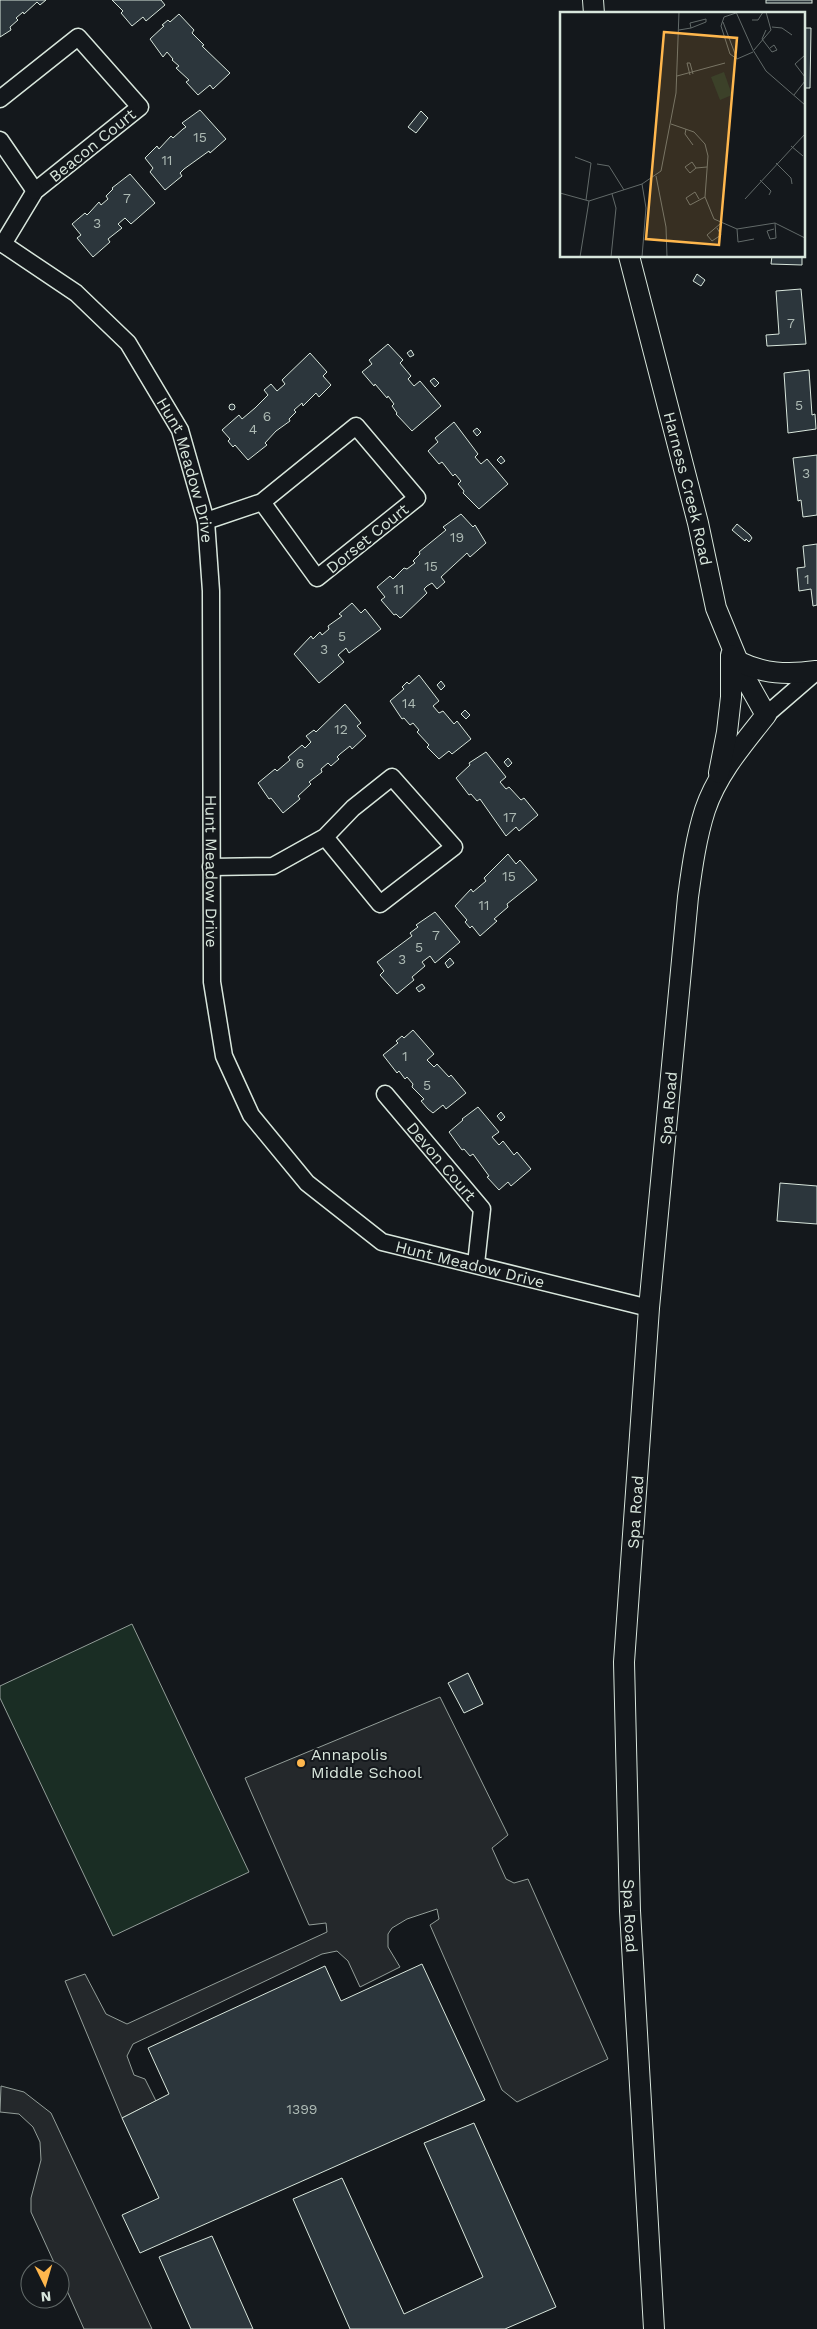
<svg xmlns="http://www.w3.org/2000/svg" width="817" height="2329" viewBox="0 0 817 2329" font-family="'Work Sans',sans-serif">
  <rect width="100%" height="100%" fill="#14181c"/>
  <path fill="#1a2d24" stroke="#939e99" d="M132,1624L249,1872L113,1936L0,1698V1686Z"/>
  <g fill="#24282b" stroke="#939e99">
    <path d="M440,1697L508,1835L492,1848L506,1879L514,1883L528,1879L608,2059L517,2102L502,2090L430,1925L439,1919L437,1909L407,1919L392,1928L388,1934V1947L400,1967L360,1987L348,1961L337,1951L322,1954L133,2044L127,2056L134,2075L145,2079L156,2101L122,2118L65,1981L85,1974L106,2014L127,2024L327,1932L326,1923L309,1925L245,1778Z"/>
    <path d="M1,2086L24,2092L51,2113L152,2329H84L60,2275V2269H57L31,2212V2198L41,2160L40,2142L33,2127L19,2114L0,2112Z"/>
  </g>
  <g fill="#2c363c" stroke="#d8e6dc">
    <path d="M0,0H46L40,5L37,2L24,14L23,12L16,18L18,20L10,27L11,30L0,37Z"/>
    <path d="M112,0H161L165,5L146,21L143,17L132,26L121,13L123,11Z"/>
    <rect x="766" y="0" width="46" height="3"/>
    <path d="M179,14L194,30L192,33L204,45L202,46L230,73L213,89L210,85L198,95L186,82L189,80L176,68L179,66L172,60L173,59L167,52L163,57L150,39L164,26L162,25L168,20L170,22Z"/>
    <path d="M803,28H811L810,88H803Z"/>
    <path d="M200,110L226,139L210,153L209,151L184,169L180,173L182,176L165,190L150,172L153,168L145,158L157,146L159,149L171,136L173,138L183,129L186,127L182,123Z"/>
    <path d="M421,111L428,118L416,133L408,127Z"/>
    <rect x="803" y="116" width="2" height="26"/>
    <path d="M130,174L155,203L131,224L125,218L118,224L122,228L108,239L110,242L93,257L77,238L81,235L72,224L85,213L87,215L90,212L99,202L101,205L108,199L106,196L113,189L112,188Z"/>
    <path d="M772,256H802V265L771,264Z"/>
    <path d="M697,274L705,280L701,286L693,281Z"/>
    <path d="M801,289L806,344L767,346L766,335L779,334L776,291Z"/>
    <path d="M388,344L403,360L400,363L411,376L408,379L414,386L420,381L441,406L412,431L396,414L397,413L392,406L394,404L388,396L387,398L375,384L374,386L362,372L372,364L369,360Z"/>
    <path d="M411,350L414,355L410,357L407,353Z"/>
    <path d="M310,353L327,372L323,376L331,385L319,397L316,393L303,406L302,403L294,410L296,412L289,419L290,421L276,431L265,443L267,445L248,460L235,445L233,447L228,441L230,439L222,430L239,415L242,419L255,408L268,395L264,390L271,384L277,391L285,384L282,380Z"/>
    <path d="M809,370L812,415L815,414L816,429L788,433L784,373Z"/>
    <path d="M434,378L439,383L435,387L430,381Z"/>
    <circle cx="232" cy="407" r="3"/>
    <path d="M454,422L478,454L475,457L481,464L487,459L508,484L479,509L463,493L464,491L458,484L461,481L455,474L453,476L442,462L439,464L428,451L438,442L435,438Z"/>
    <path d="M477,428L481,432L477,436L473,431Z"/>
    <path d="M817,455V515L803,517L801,500L798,501L793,458Z"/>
    <path d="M501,456L505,461L501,464L497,460Z"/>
    <path d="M461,514L473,527L475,525L486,543L470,557L467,553L441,577L445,582L437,589L432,583L427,586L424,589L427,593L402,617L400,618L396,614L394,615L381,600L385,597L377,587L390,576L393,579L404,568L407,569L415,563L413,561L420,554L419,552L446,530L443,527Z"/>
    <path d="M737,524L750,535L752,538L749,542L746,539L745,541L732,530Z"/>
    <path d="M817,544V605L813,606L811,589L799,591L797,568L805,567L803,546Z"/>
    <path d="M352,603L361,613L365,609L381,629L349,653L346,648L338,655L344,662L319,683L294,654L311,636L313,639L320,632L322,635L329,629L328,626L342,616L339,614Z"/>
    <path d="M419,675L439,701L433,706L439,713L443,711L454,724L457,721L471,739L452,754L449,751L439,759L427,747L429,745L417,732L419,730L413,723L410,725L404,718L402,719L390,701L404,689L402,687L407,682L409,684Z"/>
    <path d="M441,681L445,686L441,690L437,685Z"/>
    <path d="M345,704L361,723L357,726L366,736L352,749L350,746L340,754L337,757L339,759L331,766L328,763L321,769L322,772L309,782L311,784L298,796L300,799L283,813L271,798L269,799L258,783L275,769L277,771L290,760L288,757L302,745L305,748L311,742L306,736L314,730L316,732Z"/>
    <path d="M465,710L470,715L466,719L461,714Z"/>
    <path d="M486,752L506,777L500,782L506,789L509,787L521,800L524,798L538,815L519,831L516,827L506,836L480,799L477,801L471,794L469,795L456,778L470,765L469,763Z"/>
    <path d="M508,758L512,763L508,767L504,762Z"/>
    <path d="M508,854L516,864L520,860L537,880L507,904L508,907L494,919L497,921L480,936L472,926L470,928L465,922L467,920L455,906L471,889L473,892L486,881L484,878Z"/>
    <path d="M435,912L460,942L435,963L430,956L422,962L425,966L412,977L414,980L397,994L380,975L384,971L377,962L412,936L410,933L418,927L416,925Z"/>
    <path d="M450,958L454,963L448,968L445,963Z"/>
    <path d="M422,984L425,988L419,992L416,988Z"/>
    <path d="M413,1030L434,1054L427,1060L434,1067L437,1064L449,1077L451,1075L466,1093L446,1109L443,1105L433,1113L428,1109L421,1101L424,1099L412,1087L413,1084L407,1077L405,1079L399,1071L397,1073L383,1055L398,1043L396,1041L402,1036L404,1038Z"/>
    <path d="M478,1107L499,1132L492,1137L499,1145L503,1141L514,1155L517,1152L531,1169L511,1186L508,1182L499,1190L487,1177L489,1176L473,1154L470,1156L464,1149L462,1150L449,1132L463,1120L462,1119Z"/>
    <path d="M501,1112L505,1117L501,1121L497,1116Z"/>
    <path d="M780,1183L817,1186V1224L777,1221Z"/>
    <path d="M468,1673L483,1704L464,1713L448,1683Z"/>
    <path d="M422,1964L485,2100L140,2253L122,2215L159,2198L122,2118L169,2094L148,2048L325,1966L341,2001Z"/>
    <path d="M474,2123L556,2307L505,2329H350L293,2199L342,2178L404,2314L483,2277L424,2143Z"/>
    <path d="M212,2236L253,2329H191L159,2257Z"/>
  </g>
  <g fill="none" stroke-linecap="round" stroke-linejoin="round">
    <g stroke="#d8e6dc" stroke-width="19">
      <g id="minor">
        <path d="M0,99L78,37L140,107L35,191L3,244"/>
        <path d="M0,140L35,191"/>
        <path id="s1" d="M0,242L76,293L128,343L180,430L206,521L211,591L212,982L224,1056L251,1115L307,1183L382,1242L649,1308"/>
        <path d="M206,521L262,502L356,426L417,498L317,578L262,502"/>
        <path d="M766,715L817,671"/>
        <path d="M211,867L273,866L325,837L380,904L454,847L392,777L353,808L325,837"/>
        <path id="s2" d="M385,1094L482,1209L476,1264"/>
      </g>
    </g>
    <g stroke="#d8e6dc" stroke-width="22">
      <g id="tertiary">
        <path d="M593,0L594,14"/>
        <path id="s3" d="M629,256L698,523L716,608L744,676L766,715C743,744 717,774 705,810C696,838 692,868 688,897L649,1308L624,1662L630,1911L654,2329"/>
        <path d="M737,661C764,674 787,675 816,671"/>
        <path d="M719,773L727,732L731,697V655"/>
      </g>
    </g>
    <use href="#minor" stroke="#14181c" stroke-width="16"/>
    <use href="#tertiary" stroke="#14181c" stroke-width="20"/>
  </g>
  <circle fill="#ffb74d" stroke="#14181c" stroke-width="2" cx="301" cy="1763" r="5"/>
  <g text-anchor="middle" stroke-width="4" stroke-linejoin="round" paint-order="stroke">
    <g font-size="14" fill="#adbab4">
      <text x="200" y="142">15</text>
      <text x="167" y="165">11</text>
      <text x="127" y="203">7</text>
      <text x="97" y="228">3</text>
      <text x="791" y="328">7</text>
      <text x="799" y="410">5</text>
      <text x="267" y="421">6</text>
      <text x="253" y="434">4</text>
      <text x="806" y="478">3</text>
      <text x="457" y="542">19</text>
      <text x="431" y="571">15</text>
      <text x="807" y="584">1</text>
      <text x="399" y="594">11</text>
      <text x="342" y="641">5</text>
      <text x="324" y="654">3</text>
      <text x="409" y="708">14</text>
      <text x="341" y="734">12</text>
      <text x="300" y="768">6</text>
      <text x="510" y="822">17</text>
      <text x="509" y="881">15</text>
      <text x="484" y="910">11</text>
      <text x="436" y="940">7</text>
      <text x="419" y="952">5</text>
      <text x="402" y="964">3</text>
      <text x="405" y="1061">1</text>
      <text x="427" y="1090">5</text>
      <text x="302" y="2114">1399</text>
    </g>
    <g font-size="16" fill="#d8e6dc" stroke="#14181c">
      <text transform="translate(92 145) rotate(-39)" y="6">Beacon Court</text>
      <text dy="6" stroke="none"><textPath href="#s1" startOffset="305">Hunt Meadow Drive</textPath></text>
      <text dy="6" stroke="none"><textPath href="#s3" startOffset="240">Harness Creek Road</textPath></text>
      <text transform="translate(367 538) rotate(-39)" y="6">Dorset Court</text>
      <text dy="6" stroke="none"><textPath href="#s1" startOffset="710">Hunt Meadow Drive</textPath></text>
      <text transform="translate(668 1108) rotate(-85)" y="6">Spa Road</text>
      <text dy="6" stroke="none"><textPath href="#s2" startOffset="88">Devon Court</textPath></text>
      <text dy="6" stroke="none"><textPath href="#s1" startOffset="1235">Hunt Meadow Drive</textPath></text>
      <text transform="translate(635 1512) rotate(-86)" y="6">Spa Road</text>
      <text dy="6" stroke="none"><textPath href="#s3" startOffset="1705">Spa Road</textPath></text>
    </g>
    <g font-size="16" fill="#d8e6dc" stroke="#14181c" text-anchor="start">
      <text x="311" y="1760">Annapolis<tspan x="311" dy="18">Middle School</tspan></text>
    </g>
  </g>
  <g transform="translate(560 12)">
    <rect width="245" height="245" fill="#14181c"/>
    <path d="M164,60L172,83L160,88L151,65Z" fill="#1a2d24"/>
    <path fill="none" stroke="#626a69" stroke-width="1" d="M176,0L193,38L206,59L245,93M176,1L164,5L161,14L170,42L177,47L193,40M192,8H198L203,0M163,10L177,47M212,15L222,16L232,23M119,18L131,16L130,11L146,7V10L131,16M206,18L202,27L212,40L217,38L214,33L210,36M194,38L211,18L206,0M245,43L235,52L245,65M130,63L127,51H130L133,62M117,64L165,51M234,83L245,69M111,112L134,120L145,132L148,144L145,185L154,207L177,217L215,211L245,226M126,117L125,122L133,133M231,134L243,144M15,145L31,151L26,188M216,151L231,166L232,172M37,152L49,154L64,178M136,156L130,161L125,155L132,150L136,156L147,155M96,164L106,215L107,245M200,168L211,179L209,183M0,181L29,189L82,172L101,159L116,81L119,0M139,187L135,180L126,186L130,193L145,185M185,187L245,122M157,216L161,223L152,229L147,223L160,212M177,217L178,230L194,227M214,217L207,219L210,227L216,226L215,211M20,245L29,189M51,245L56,196L52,182M82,245L86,196L82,172"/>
    <path fill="#ffb74d" fill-opacity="0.15" stroke="#ffb74d" stroke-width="2.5" d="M104,20L177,26L159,233L86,227Z"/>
    <rect width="245" height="245" fill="none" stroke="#d8e6dc" stroke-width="2.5"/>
  </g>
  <g transform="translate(45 2284) rotate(175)"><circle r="24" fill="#14181c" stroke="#626a69"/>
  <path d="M0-4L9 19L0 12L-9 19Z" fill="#ffb74d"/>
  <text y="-8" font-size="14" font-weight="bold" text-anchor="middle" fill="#d8e6dc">N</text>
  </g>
</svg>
